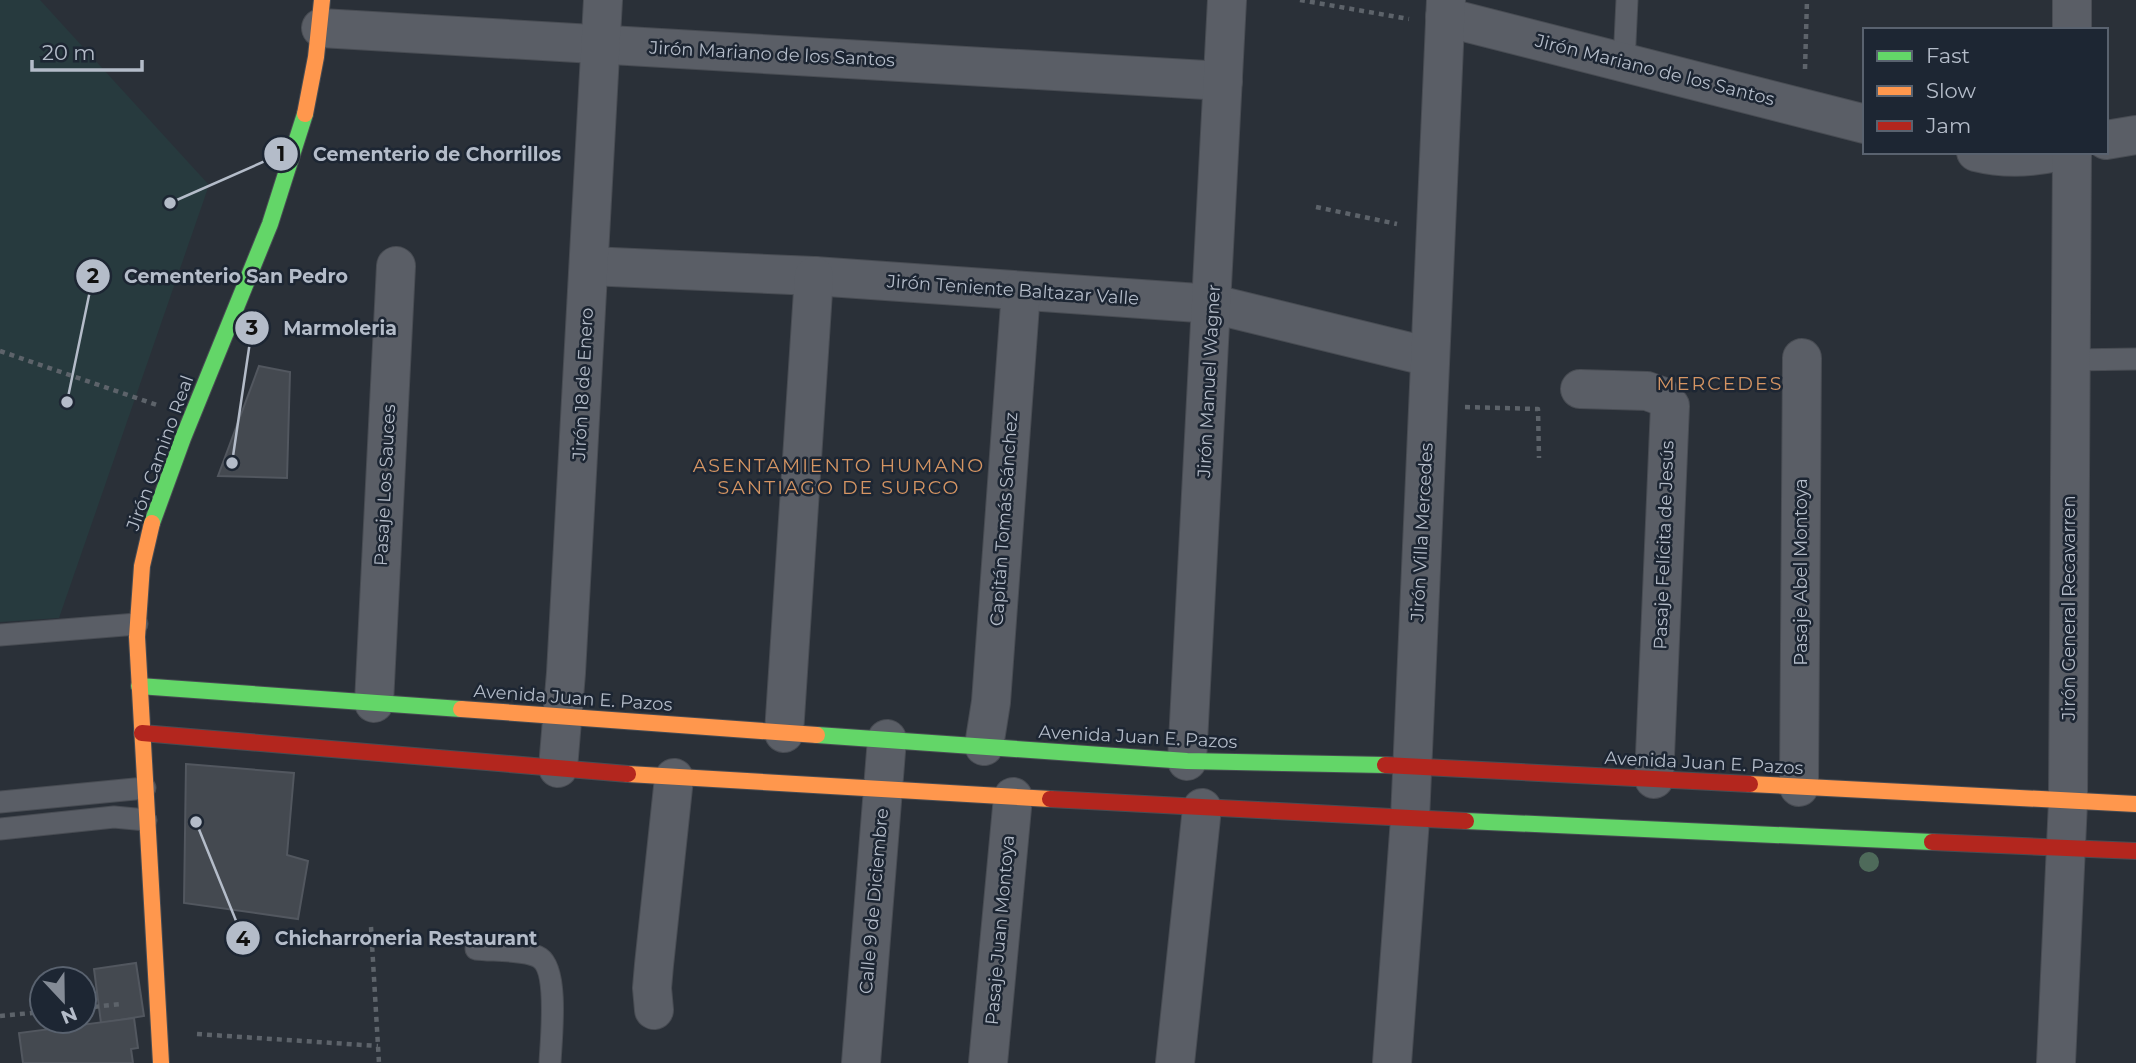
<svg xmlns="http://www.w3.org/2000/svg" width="2136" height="1063" viewBox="0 0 2136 1063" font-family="Montserrat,sans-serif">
  <rect width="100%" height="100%" fill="#2a3038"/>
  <path fill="#273a3e" d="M0,0H40L209,185L59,618L0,622Z"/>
  <g fill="#444950" stroke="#52575f" stroke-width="2">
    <path d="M259,366L290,372L287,478L218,476Z"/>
    <path d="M186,764L294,773L287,855L308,861L298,919L184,903Z"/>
    <path d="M136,963L144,1016L101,1023L94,969Z"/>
    <path d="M134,1018L138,1048L131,1049L133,1063H23L19,1033Z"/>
  </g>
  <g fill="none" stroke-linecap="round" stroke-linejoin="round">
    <g stroke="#484c53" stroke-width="23">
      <g id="lane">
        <path d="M1624,63L1627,0"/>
        <path d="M2071,360L2136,359"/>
        <path d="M0,635L137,624"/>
        <path d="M0,802L145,788"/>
        <path d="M0,829L114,817L146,820"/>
        <path d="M476,949C492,951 527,949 540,958C559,971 551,1040 550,1063"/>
      </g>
    </g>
    <g stroke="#484c53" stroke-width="40">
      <g id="street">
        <path d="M2072,0V30"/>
        <path d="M1445,17L1865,124"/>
        <path d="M321,28L1223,81"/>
        <path d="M2106,140L2136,135"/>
        <path d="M1976,152C2004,159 2029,158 2057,152"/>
        <path d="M589,266L814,276L1213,304L1430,357"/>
        <path d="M1580,389L1647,391L1661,396L1670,406L1654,779"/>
        <path d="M374,703L396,266"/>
        <path d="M784,733L814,276"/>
        <path d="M984,746L991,702L1021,291"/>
        <path d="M1187,761L1227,0"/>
        <path d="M558,768L566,673L603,0"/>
        <path d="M1799,787L1802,358"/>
        <path d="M654,1010L652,988L654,965L674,778"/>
        <path d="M861,1063L887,739"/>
        <path d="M988,1063L1013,797"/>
        <path d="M1175,1063L1202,808"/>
        <path d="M1392,1063L1410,819L1446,0"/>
        <path d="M2056,1063L2068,802L2072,152"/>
      </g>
    </g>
    <g stroke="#484c53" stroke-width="18">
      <g id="fast">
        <path d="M152,523L183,438L270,224L305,114"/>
        <path d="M139,686L461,709"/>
        <path d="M817,735L1187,761L1385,765"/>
        <path d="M1466,821L1932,842"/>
      </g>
    </g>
    <g stroke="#484c53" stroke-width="18">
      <g id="slow">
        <path d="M305,114L316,57L322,0"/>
        <path d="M152,523L142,566L137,637L161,1063"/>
        <path d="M461,709L817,735"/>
        <path d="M628,774L1050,799"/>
        <path d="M1750,784L2136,804"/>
      </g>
    </g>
    <g stroke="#484c53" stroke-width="18">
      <g id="jam">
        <path d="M142,733L628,774"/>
        <path d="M1385,765L1750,784"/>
        <path d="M1050,799L1466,821"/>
        <path d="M1932,842L2136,851"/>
      </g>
    </g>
    <g stroke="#5d636a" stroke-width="4.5" stroke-dasharray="5 5" stroke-linecap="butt">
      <path d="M1300,0L1409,19"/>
      <path d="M1805,69L1807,0"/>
      <path d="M1316,207L1397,224"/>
      <path d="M0,351L157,405"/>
      <path d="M1465,407L1538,409L1539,458"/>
      <path d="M371,927L379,1063"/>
      <path d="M84,1008L121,1004"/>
      <path d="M0,1016L42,1012"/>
      <path d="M197,1034L378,1046"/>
    </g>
    <use href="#lane" stroke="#5a5e66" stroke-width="21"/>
    <use href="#street" stroke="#5a5e66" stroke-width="38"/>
    <use href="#fast" stroke="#63d668" stroke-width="16"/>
    <use href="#slow" stroke="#ff974d" stroke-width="16"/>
    <use href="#jam" stroke="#b3261e" stroke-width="16"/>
  </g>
  <circle fill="#4e6a5a" cx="1869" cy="862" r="10"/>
  <g text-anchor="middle" stroke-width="5" stroke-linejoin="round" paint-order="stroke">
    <g font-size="18" fill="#b4bcc9" stroke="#1d2633">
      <text transform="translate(772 54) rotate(3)" y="6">Jirón Mariano de los Santos</text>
      <text transform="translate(1655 70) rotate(14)" y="6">Jirón Mariano de los Santos</text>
      <text transform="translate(1013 290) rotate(4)" y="6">Jirón Teniente Baltazar Valle</text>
      <text transform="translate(1209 381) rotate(-87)" y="6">Jirón Manuel Wagner</text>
      <text transform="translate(583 384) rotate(-87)" y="6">Jirón 18 de Enero</text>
      <text transform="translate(160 453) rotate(-70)" y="6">Jirón Camino Real</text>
      <text transform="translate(385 485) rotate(-87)" y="6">Pasaje Los Sauces</text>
      <text transform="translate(1004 519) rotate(-86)" y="6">Capitán Tomás Sánchez</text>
      <text transform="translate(1422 532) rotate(-87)" y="6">Jirón Villa Mercedes</text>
      <text transform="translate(1664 545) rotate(-88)" y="6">Pasaje Felícita de Jesús</text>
      <text transform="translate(1801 572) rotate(-90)" y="6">Pasaje Abel Montoya</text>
      <text transform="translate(2069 608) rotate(-90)" y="6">Jirón General Recavarren</text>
      <text transform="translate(573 698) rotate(4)" y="6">Avenida Juan E. Pazos</text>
      <text transform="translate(1138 737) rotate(3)" y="6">Avenida Juan E. Pazos</text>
      <text transform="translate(1704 763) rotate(3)" y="6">Avenida Juan E. Pazos</text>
      <text transform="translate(874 901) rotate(-85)" y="6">Calle 9 de Diciembre</text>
      <text transform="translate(1000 930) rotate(-85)" y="6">Pasaje Juan Montoya</text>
    </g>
    <g font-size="19" letter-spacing="2" fill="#d59563" stroke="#1d2633">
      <text x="1720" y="390">MERCEDES</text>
      <text x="839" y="472">ASENTAMIENTO HUMANO<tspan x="839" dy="22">SANTIAGO DE SURCO</tspan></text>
    </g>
  </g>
  <path fill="none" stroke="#b4bcc9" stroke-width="2.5" d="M170 203L281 154M67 402L93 276M232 463L252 328M196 822L243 938"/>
  <g fill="#b4bcc9" stroke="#1d2633" stroke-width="2.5">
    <circle cx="170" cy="203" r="7"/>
    <circle cx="67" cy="402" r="7"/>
    <circle cx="232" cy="463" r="7"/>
    <circle cx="196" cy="822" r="7"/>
    <circle cx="281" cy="154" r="18"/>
    <circle cx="93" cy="276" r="18"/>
    <circle cx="252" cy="328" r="18"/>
    <circle cx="243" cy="938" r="18"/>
  </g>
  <g font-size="21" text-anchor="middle" font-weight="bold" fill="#111">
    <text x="281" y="161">1</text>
    <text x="93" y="283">2</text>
    <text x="252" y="335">3</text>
    <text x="243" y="946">4</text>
  </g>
  <g font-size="19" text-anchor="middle" font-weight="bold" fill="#b4bcc9" stroke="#1d2633" stroke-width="5" stroke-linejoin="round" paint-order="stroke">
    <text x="437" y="161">Cementerio de Chorrillos</text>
    <text x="236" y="283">Cementerio San Pedro</text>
    <text x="340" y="335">Marmoleria</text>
    <text x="406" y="945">Chicharroneria Restaurant</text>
  </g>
  <rect x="1863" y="28" width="245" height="126" fill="#1d2633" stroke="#59626f" stroke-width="2"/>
  <rect x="1877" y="51" width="35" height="10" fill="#63d668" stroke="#59626f" stroke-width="2"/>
  <text x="1926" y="63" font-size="21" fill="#b4bcc9">Fast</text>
  <rect x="1877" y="86" width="35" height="10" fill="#ff974d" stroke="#59626f" stroke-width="2"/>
  <text x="1926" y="98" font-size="21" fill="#b4bcc9">Slow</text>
  <rect x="1877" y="121" width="35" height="10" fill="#b3261e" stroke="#59626f" stroke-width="2"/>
  <text x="1926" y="133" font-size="21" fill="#b4bcc9">Jam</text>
  <g transform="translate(63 1000) rotate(158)"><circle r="33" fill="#1d2633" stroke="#59626f" stroke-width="2"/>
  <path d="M0-5L12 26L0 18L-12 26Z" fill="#848b96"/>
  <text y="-10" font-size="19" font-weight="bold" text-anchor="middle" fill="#b4bcc9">N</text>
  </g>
  <path d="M32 60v10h110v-10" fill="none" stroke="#b4bcc9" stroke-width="3.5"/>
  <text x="42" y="60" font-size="21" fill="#b4bcc9" stroke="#1d2633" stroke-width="5" paint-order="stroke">20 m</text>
</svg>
